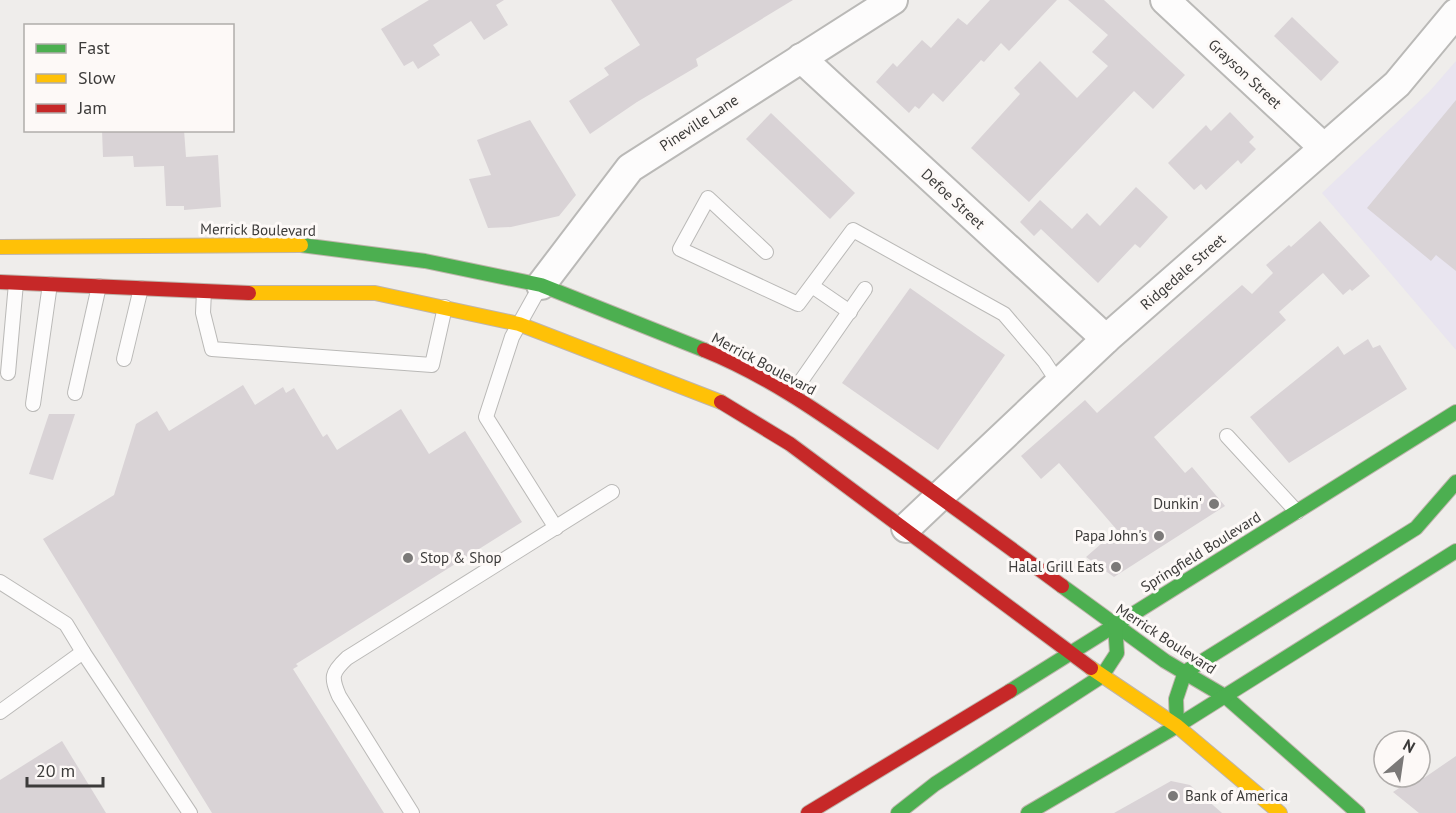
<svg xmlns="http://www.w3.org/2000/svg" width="1456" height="813" viewBox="0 0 1456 813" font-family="'PT Sans',sans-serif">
  <rect width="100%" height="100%" fill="#efedeb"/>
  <path fill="#e9e5f0" d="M1456,61V350L1322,193L1429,92Z"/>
  <g fill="#d9d3d6">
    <path d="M429,0H504L496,5L508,25L484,40L471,21L433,45L440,55L418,69L413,61L404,66L381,29Z"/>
    <path d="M611,0H793L696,59L698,66L637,102L590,134L569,101L609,75L604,68L640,45Z"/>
    <path d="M990,0H1057L1009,51L1001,43L984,62L981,60L943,102L933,93L919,109L915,106L909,113L876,82L893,63L897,67L922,40L931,48L958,18L967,25Z"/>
    <path d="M1068,0H1104L1185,75L1153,109L1134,91L1029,202L971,148L1020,94L1014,88L1040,61L1077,98L1108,66L1092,52L1108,35Z"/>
    <path d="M1292,17L1339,62L1321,81L1274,36Z"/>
    <path d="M1456,100V271L1436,255L1431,261L1367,208Z"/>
    <path d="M1230,112L1254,137L1249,142L1256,149L1241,164L1238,160L1206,190L1201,184L1194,190L1168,163L1206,125L1211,131Z"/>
    <path d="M771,113L855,193L830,219L746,139Z"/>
    <path d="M530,120L576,195L559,216L511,227L488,228L469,179L491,175L477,140Z"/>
    <path d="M102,130H184L186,157L218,155L221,207L184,210V206H166L164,166L134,167L133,156L103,157Z"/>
    <path d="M1136,187L1168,217L1140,248L1135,244L1098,283L1041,229L1034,236L1020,222L1040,200L1072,229L1087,213L1100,226Z"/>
    <path d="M1320,221L1370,276L1352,291L1350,289L1343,295L1323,273L1279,312L1286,320L1154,437L1185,473L1192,467L1225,506L1114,577L1086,557L1117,530L1059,463L1041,479L1021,456L1085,400L1097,413L1242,285L1252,294L1273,273L1266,265L1289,245L1291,247Z"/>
    <path d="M910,288L1005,355L938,450L842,383Z"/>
    <path d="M1368,339L1373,348L1380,345L1407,389L1289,463L1250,417L1338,346L1344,355Z"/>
    <path d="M243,385L255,405L283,387L286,393L294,388L323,437L327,434L337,450L401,409L429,454L465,431L522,522L296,664L298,666L293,669L384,813H212L43,539L114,495L136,424L157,411L169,431Z"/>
    <path d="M49,414H75L53,480L29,474Z"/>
    <path d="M62,741L106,813H0V780Z"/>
    <path d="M1456,756V813H1419L1393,792L1416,777H1420L1421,774L1424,778Z"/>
    <path d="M1171,781L1190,785L1222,813H1114Z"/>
  </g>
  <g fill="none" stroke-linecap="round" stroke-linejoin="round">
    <g stroke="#bab9b7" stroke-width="16">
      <g id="lane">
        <path d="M766,252L708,198L680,249L798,304L853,230L1004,314L1044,361L1059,384"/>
        <path d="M541,285L512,337L486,417L556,528"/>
        <path d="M812,286L850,312"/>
        <path d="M204,291L203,313L212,349L432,365L445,307"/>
        <path d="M124,359L141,288"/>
        <path d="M8,373L16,283"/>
        <path d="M75,393L99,286"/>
        <path d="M792,394L865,289"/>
        <path d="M33,404L50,284"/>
        <path d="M1227,436L1297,512"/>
        <path d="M0,582L66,624L83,652"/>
        <path d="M0,712L83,652L190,813"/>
        <path d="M412,813L339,696C331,677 331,673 347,658L612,492"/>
      </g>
    </g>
    <g stroke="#bab9b7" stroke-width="32">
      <g id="street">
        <path d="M1165,0L1324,148"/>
        <path d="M801,58L1106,339"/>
        <path d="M541,285L630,168L893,0"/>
        <path d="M906,528L1106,339L1397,84L1456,13"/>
      </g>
    </g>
    <g stroke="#bfb5ac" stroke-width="16">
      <g id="fast">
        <path d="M301,245L425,261L541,285L704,350"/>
        <path d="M1062,586L1165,661L1226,697L1358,813"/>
        <path d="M1010,691L1456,412"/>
        <path d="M1177,726L1176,699L1185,672L1416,528L1456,482"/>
        <path d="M898,813L935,784L1102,676L1117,653L1115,625"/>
        <path d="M1028,813L1177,726L1456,551"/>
      </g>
    </g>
    <g stroke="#bfb5ac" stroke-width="16">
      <g id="slow">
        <path d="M0,247L301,245"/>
        <path d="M249,293H375L519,324L721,402"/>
        <path d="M1091,668L1177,726L1280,813"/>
      </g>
    </g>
    <g stroke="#bfb5ac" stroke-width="16">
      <g id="jam">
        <path d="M0,282L249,293"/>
        <path d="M704,350C764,374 816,410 869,447C934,492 998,539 1062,586"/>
        <path d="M721,402L790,444L1091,668"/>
        <path d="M808,813L1010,691"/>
      </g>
    </g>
    <use href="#lane" stroke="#fdfcfc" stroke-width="14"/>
    <use href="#street" stroke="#fdfcfc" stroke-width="28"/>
    <use href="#fast" stroke="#4caf50" stroke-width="14"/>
    <use href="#slow" stroke="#ffc107" stroke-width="14"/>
    <use href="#jam" stroke="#c62828" stroke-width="14"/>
  </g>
  <g fill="#7b7978" stroke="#fdf9f7" stroke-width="2">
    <circle cx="1214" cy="504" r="6"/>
    <circle cx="1159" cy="536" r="6"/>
    <circle cx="408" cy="558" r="6"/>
    <circle cx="1116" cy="567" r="6"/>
    <circle cx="1173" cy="796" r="6"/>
  </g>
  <g text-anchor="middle" stroke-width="6" stroke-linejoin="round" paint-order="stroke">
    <g font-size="15" fill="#3c3b3a" stroke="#fdf9f7">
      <text transform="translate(1245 74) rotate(43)" y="5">Grayson Street</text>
      <text transform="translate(699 123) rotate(-33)" y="5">Pineville Lane</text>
      <text transform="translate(953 199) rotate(43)" y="5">Defoe Street</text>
      <text transform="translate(258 230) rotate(1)" y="5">Merrick Boulevard</text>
      <text transform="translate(1183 272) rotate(-41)" y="5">Ridgedale Street</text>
      <text transform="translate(764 364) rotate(28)" y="5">Merrick Boulevard</text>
      <text transform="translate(1201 552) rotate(-32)" y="5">Springfield Boulevard</text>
      <text transform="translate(1166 639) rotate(33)" y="5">Merrick Boulevard</text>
    </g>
    <g font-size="15" fill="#3c3b3a" stroke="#fdf9f7" text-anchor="end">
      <text x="1202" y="509">Dunkin'</text>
      <text x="1147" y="541">Papa John's</text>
      <text x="420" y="563" text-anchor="start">Stop &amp; Shop</text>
      <text x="1104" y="572">Halal Grill Eats</text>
      <text x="1185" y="801" text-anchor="start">Bank of America</text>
    </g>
  </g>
  <rect x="24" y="24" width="210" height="108" fill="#fdf9f7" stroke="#b0adab" stroke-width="1.5"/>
  <rect x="36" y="44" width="30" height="9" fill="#4caf50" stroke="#b0adab" stroke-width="1.5"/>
  <text x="78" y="54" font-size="18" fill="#3c3b3a">Fast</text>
  <rect x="36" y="74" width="30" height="9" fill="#ffc107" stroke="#b0adab" stroke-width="1.5"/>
  <text x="78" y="84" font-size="18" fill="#3c3b3a">Slow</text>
  <rect x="36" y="104" width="30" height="9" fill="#c62828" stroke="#b0adab" stroke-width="1.5"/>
  <text x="78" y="114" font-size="18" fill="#3c3b3a">Jam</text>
  <g transform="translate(1402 759) rotate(29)"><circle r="28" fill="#fdf9f7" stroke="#b0adab" stroke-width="1.5"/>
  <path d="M0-4.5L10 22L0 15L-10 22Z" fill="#7b7978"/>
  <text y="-9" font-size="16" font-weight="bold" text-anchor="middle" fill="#3c3b3a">N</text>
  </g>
  <path d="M27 777v9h76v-9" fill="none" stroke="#3c3b3a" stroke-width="3"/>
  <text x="36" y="777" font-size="18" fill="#3c3b3a" stroke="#fdf9f7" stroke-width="4.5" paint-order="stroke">20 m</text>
</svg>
